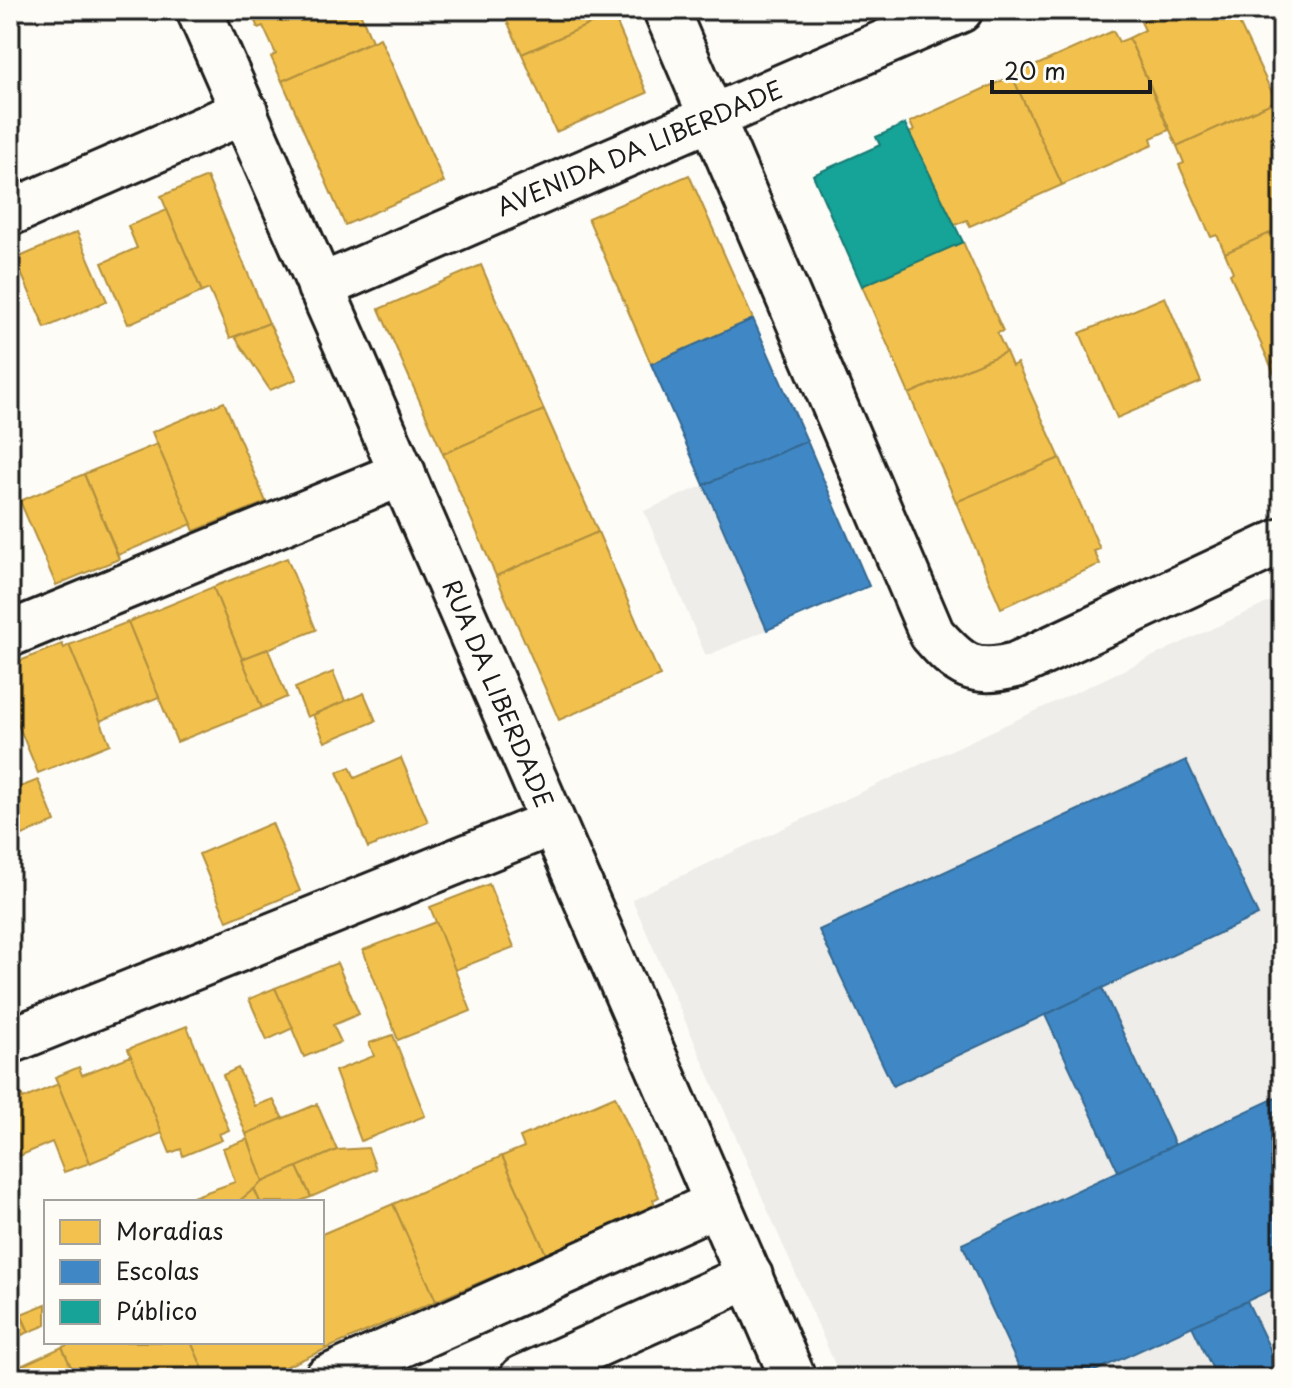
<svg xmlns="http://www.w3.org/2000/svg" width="1292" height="1388" viewBox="0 0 1292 1388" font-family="'Playpen Sans',sans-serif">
  <rect width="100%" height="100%" fill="#fdfcf7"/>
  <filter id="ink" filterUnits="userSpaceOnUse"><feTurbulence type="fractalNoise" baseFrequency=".0125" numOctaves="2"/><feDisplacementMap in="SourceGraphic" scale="16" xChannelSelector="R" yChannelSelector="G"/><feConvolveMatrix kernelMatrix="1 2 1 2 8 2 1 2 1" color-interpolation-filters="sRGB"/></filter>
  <g filter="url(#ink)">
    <g fill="#eeede9">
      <path d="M807,441L869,586L706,656L644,511Z"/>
      <path d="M1282,596V1378H841L632,899Z"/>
    </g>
    <g fill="#f2c14e" stroke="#b2903f" stroke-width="2">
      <path d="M250,10H359L372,41L282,81L271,57L276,54L263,26L258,28Z"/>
      <path d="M502,10H611L613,14L522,54Z"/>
      <path d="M1168,10H1233L1276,101L1177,146L1129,38L1145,30L1141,22Z"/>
      <path d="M613,14L647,93L556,132L522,54Z"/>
      <path d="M1113,31L1119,42L1129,38L1169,130L1151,138L1153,145L1062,185L1012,76Z"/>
      <path d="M380,38L444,182L345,225L282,81Z"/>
      <path d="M1012,76L1062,185L970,226L967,220L955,225L909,133L914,131L910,122Z"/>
      <path d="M1276,101L1282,113V228L1225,253L1217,235L1211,237L1179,165L1184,163L1177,146Z"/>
      <path d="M689,175L753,319L651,364L588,218Z"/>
      <path d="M207,177L269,323L230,338L209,289L202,292L161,196Z"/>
      <path d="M167,210L202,292L128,324L102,263L137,248L128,226Z"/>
      <path d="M1282,228V359L1270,364L1230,274L1233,272L1225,253Z"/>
      <path d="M77,232L107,301L45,328L15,259Z"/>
      <path d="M963,242L1003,331L997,333L1006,352L909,394L862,286Z"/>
      <path d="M481,265L544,410L443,454L379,309Z"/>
      <path d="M1165,297L1201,382L1117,418L1080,333Z"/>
      <path d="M269,323L297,379L270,390L235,337Z"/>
      <path d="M1006,352L1012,366L1017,363L1060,458L956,502L909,394Z"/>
      <path d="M1282,359V391L1270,364Z"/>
      <path d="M224,402L266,502L194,531L152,432Z"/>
      <path d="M544,410L598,532L496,576L443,454Z"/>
      <path d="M157,444L192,524L118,555L84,474Z"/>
      <path d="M1060,458L1100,549L1094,551L1100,564L1001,608L956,502Z"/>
      <path d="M84,474L119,559L56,585L20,501Z"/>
      <path d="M598,532L660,676L559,720L496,576Z"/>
      <path d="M287,558L316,630L242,659L213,587Z"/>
      <path d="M213,587L262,708L177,742L128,622Z"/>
      <path d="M128,622L159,697L100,721L69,645Z"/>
      <path d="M62,644L64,648L69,645L110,744L38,773L10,705V665Z"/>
      <path d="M268,649L287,697L262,708L242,659Z"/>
      <path d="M333,672L345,701L307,717L295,688Z"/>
      <path d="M364,693L376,721L325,742L313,715Z"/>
      <path d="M401,758L428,822L368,848L337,772L350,767L355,778Z"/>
      <path d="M38,780L55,822L10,840V791Z"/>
      <path d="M272,823L300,891L227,921L199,854Z"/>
      <path d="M489,884L514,947L455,970L430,907Z"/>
      <path d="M436,922L471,1011L398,1040L363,950Z"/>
      <path d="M337,963L359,1014L333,1025L341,1042L304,1057L275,988Z"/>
      <path d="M275,988L293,1028L267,1040L249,999Z"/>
      <path d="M187,1026L229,1130L219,1134L222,1140L183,1156L181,1149L170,1153L128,1049Z"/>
      <path d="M393,1035L425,1116L361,1141L335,1071L374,1056L369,1043Z"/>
      <path d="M131,1056L162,1133L90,1163L55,1077L79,1067L82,1075Z"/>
      <path d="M238,1068L255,1106L273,1099L283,1119L246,1134L223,1075Z"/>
      <path d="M16,1079L23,1099L58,1084L90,1163L64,1172L52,1142L10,1160V1082Z"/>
      <path d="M615,1096L659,1197L653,1200L655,1205L546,1254L502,1156L524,1147L520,1137Z"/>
      <path d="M317,1104L337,1150L263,1182L246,1134Z"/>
      <path d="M248,1139L263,1182L238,1202H191L190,1198L235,1182L223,1148Z"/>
      <path d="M368,1148L376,1169L311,1197L297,1167L337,1150Z"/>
      <path d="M502,1156L546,1254L436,1301L393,1204Z"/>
      <path d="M297,1167L311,1197L298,1202H260L254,1189L263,1182Z"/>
      <path d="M254,1189L260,1202H238Z"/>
      <path d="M393,1204L436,1301L326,1349L322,1341V1234Z"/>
      <path d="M46,1304V1325L29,1332L21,1314Z"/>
      <path d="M23,1320L29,1332L10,1340V1325Z"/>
      <path d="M322,1341L326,1349L260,1378H207L191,1342Z"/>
      <path d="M75,1342H191L207,1378H76L62,1347Z"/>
      <path d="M62,1347L76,1378H10V1371Z"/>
    </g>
    <g fill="#3f88c5" stroke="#346892" stroke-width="2">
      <path d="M753,319L807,441L704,485L651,364Z"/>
      <path d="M807,441L869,586L767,630L704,485Z"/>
      <path d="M1186,760L1258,915L893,1086L819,930Z"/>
      <path d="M1102,988L1175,1145L1118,1171L1045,1015Z"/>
      <path d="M1282,1095V1285L1080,1378H1024L962,1244Z"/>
      <path d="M1247,1301L1282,1374V1378H1217L1192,1326Z"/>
    </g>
    <path fill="#17a398" stroke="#187a73" stroke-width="2" d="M905,124L963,242L862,286L813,175L880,145L876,137Z"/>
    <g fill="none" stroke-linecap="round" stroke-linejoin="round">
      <g stroke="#1c1c1c" stroke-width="50">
        <g id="minor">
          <path d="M199,10L353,360L793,1378"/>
          <path d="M666,10L932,634C960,666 972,676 1016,665L1282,541"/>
          <path d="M10,213L245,111"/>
          <path d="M320,287L960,10"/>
          <path d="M10,634L403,473"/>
          <path d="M10,1041L552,823"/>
          <path d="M327,1378L718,1203"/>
          <path d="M522,1378L750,1276"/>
        </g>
      </g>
      <use href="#minor" stroke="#fdfcf7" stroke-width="44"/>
    </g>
  </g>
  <g text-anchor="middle" stroke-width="8" stroke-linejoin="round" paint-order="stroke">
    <g font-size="24" fill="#1c1c1c" stroke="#fdfcf7">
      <text transform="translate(640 149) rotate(-23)" y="8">AVENIDA DA LIBERDADE</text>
      <text transform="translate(497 694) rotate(67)" y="8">RUA DA LIBERDADE</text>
    </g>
  </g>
  <rect width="1292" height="1388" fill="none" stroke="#fdfcf7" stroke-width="40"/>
  <rect x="20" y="20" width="1252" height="1348" fill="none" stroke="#1c1c1c" stroke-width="3" filter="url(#ink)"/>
  <rect x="44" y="1200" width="280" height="144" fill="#fdfcf7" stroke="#a3a29f" stroke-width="2"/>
  <rect x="60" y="1220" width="40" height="24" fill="#f2c14e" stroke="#a3a29f" stroke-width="2"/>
  <text x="116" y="1240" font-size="24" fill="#1c1c1c">Moradias</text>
  <rect x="60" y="1260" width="40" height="24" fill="#3f88c5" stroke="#a3a29f" stroke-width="2"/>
  <text x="116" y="1280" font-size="24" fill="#1c1c1c">Escolas</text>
  <rect x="60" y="1300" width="40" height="24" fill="#17a398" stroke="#a3a29f" stroke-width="2"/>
  <text x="116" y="1320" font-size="24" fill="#1c1c1c">Público</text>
  <path d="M992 80v12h158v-12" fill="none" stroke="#1c1c1c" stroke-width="4"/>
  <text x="1004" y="80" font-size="24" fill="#1c1c1c" stroke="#fdfcf7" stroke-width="6" paint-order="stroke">20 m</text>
</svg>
